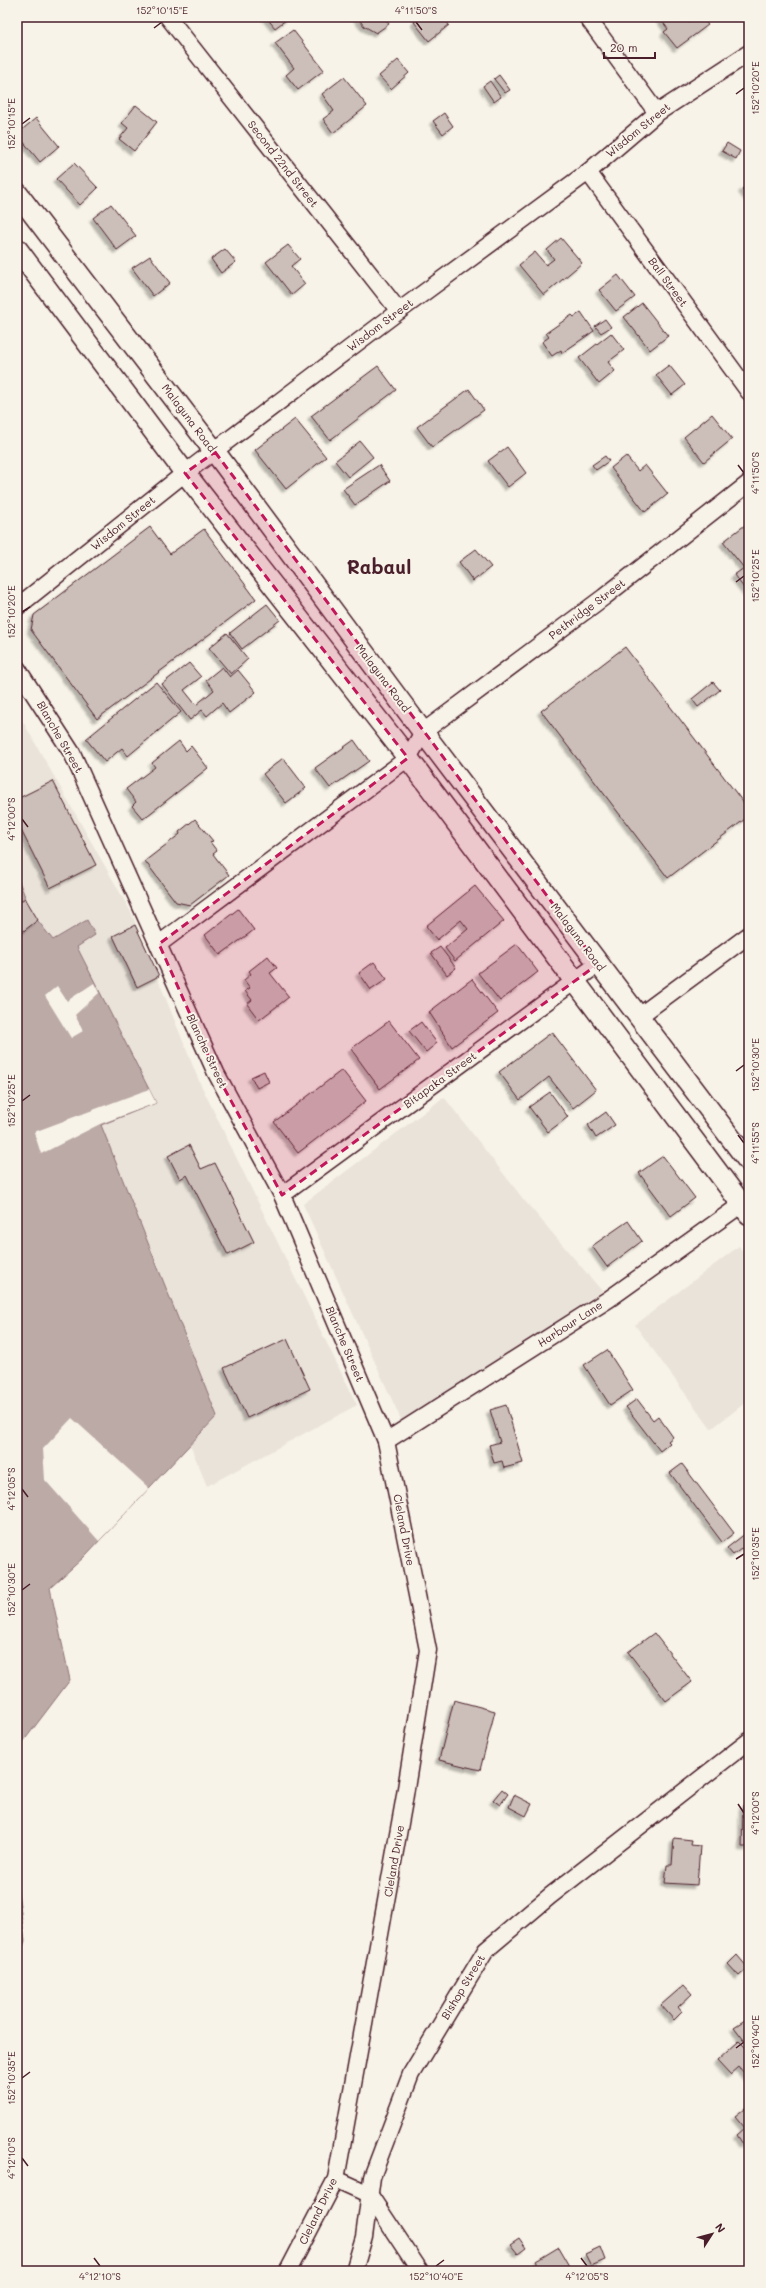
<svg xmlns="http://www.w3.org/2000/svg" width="766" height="2288" viewBox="0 0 766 2288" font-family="Mali,sans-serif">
  <defs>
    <filter id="shadow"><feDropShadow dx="-3.5" dy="3.5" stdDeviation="1" flood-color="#0004"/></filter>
  </defs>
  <rect width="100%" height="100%" fill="#f7f3e8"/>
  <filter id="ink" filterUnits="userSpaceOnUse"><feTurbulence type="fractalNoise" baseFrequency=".025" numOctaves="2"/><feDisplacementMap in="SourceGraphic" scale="8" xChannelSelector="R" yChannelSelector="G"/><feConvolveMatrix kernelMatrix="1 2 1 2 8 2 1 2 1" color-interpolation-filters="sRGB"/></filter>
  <g filter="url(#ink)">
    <g fill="#eae3da">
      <path d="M17,711L131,912L199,1081L357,1405L207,1486L190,1445L217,1416L100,1124L156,1103L76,946L87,920L53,940L31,912L19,882L17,876Z"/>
      <path d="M444,1097L524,1200L602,1291L403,1424L303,1204Z"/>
      <path d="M739,1246L749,1260V1400L711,1429L635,1325Z"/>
    </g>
    <g fill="#bcaaa7" stroke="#8e7275">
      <path d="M17,876L31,912L53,940L87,920L95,935L77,947L156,1103L101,1125L217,1416L84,1557L50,1588L70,1680L17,1750Z"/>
      <path d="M17,1885L25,1941L17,1964Z"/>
    </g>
    <g fill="#f7f3e8">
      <path d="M94,983L99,993L75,1015L83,1031L71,1038L45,996L57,986L67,1001Z"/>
      <path d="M149,1089L156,1103L100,1124L41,1154L34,1132Z"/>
      <path d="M72,1418L149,1488L99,1541L45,1480L43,1449Z"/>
    </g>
    <g fill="#ccbfb9" stroke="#4a1f2b" filter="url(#shadow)">
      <path d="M266,17H290L275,28Z"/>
      <path d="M357,17H384L389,24L376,33L364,26Z"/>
      <path d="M420,17H443L449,25L429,41L414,22Z"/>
      <path d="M659,17H684L688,22L695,17H701L708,25L677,48L664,32L668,29Z"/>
      <path d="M293,30L324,70L298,90L286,75L294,68L275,43Z"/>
      <path d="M398,60L409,73L391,89L379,76Z"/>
      <path d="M499,75L510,90L505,93L494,79Z"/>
      <path d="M344,77L367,106L333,133L323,119L334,111L322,94Z"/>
      <path d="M490,81L501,97L494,102L483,86Z"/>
      <path d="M136,105L157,122L134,151L119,139L128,128L122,123Z"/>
      <path d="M444,113L453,126L443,134L433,121Z"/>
      <path d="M36,118L59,146L40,162L17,134Z"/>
      <path d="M727,143L740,151L736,159L722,151Z"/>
      <path d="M74,163L98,188L80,205L56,179Z"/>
      <path d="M749,184V198L742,189Z"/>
      <path d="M111,204L136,236L117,250L93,218Z"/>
      <path d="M561,238L582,263L544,295L519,265L535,252L546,265L554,259L547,250Z"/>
      <path d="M288,245L300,259L291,266L305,284L292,295L266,262Z"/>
      <path d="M225,249L236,262L221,273L211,259Z"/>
      <path d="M150,256L170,283L153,296L132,268Z"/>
      <path d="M618,275L635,297L616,311L599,290Z"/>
      <path d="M642,303L668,336L650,350L624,317Z"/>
      <path d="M581,312L594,331L562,353L561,350L552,356L542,342L549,337L546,333L572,315L574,317Z"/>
      <path d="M605,319L611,327L601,333L595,326Z"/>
      <path d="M611,333L624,350L608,362L615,371L599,384L579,358Z"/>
      <path d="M669,365L685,385L672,395L656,375Z"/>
      <path d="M378,366L396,390L330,440L311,416Z"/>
      <path d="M469,389L484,410L432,447L417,427Z"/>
      <path d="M712,414L732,439L704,462L684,437Z"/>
      <path d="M295,419L326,457L286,489L255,450Z"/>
      <path d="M360,441L373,457L348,477L335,461Z"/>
      <path d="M507,447L526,473L508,487L488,461Z"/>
      <path d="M605,456L609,461L596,470L592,465Z"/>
      <path d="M626,456L638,471L645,465L668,494L645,512L611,468Z"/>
      <path d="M379,465L390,481L355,505L343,489Z"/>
      <path d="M745,525L749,529L748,593L734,575L744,568L723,542Z"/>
      <path d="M150,527L170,554L204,529L256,599L97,719L31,630L34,615Z"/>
      <path d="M476,549L491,567L473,581L459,562Z"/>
      <path d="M267,604L280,620L242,649L230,633Z"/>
      <path d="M227,633L248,659L231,674L209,648Z"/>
      <path d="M625,647L749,810V816L668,878L541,711Z"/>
      <path d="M189,663L201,677L184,690L196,705L214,690L206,680L222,667L230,677L238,670L256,692L229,713L222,703L207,716L202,710L190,720L162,684Z"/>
      <path d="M156,682L181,712L128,756L122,748L105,762L86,739Z"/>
      <path d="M713,682L720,690L698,707L692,699Z"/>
      <path d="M354,740L369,761L330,788L315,768Z"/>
      <path d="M179,741L186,751L191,746L208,768L143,819L132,806L136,802L126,789L155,767L152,763Z"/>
      <path d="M283,758L306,788L286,803L263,774Z"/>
      <path d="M53,781L96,865L50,888L17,822V799Z"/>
      <path d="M195,819L213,841L210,842L217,851L213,854L229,875L190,905L176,902L145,861L180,834L179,832Z"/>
      <path d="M475,886L504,921L455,961L445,948L468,929L461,920L437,940L426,926Z"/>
      <path d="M25,898L38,920L17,936V904Z"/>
      <path d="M238,909L254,930L220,955L205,935Z"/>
      <path d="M135,925L159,976L137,987L113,936Z"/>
      <path d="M517,944L538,972L500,1001L478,973Z"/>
      <path d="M440,947L456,968L447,975L431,953Z"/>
      <path d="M268,956L277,968L270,973L289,997L259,1020L247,1004L252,1000L245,991L250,988L244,980L251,974L249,971Z"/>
      <path d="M374,962L387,979L371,990L359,973Z"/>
      <path d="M472,979L498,1013L452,1047L429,1012Z"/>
      <path d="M389,1021L419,1060L380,1089L351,1049Z"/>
      <path d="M421,1022L437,1043L426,1052L409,1031Z"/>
      <path d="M552,1032L596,1090L573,1108L549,1077L520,1100L499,1072Z"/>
      <path d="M342,1070L366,1101L298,1153L274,1122Z"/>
      <path d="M264,1071L269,1082L257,1088L251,1077Z"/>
      <path d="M550,1092L568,1117L548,1132L529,1107Z"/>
      <path d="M606,1112L615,1125L596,1138L588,1125Z"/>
      <path d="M189,1145L201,1169L215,1163L254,1242L228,1255L187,1175L180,1179L168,1156Z"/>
      <path d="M663,1156L695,1198L671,1216L639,1173Z"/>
      <path d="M628,1221L642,1241L607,1267L592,1246Z"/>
      <path d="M287,1339L310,1389L247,1418L224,1368Z"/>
      <path d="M607,1350L633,1390L610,1405L584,1365Z"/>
      <path d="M637,1399L653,1420L658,1416L673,1437L668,1441L670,1443L660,1451L626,1407Z"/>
      <path d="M506,1405L523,1463L504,1468L502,1461L494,1463L489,1445L500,1442L490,1410Z"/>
      <path d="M682,1464L734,1533L722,1542L670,1473Z"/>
      <path d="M746,1533L749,1538V1543L733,1555L727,1548Z"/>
      <path d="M654,1633L692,1682L666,1701L628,1652Z"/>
      <path d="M454,1700L495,1711L480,1770L439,1760Z"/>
      <path d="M502,1789L508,1794L500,1805L493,1800Z"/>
      <path d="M514,1795L532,1804L526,1816L509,1807Z"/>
      <path d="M743,1805H749V1847H742Z"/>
      <path d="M674,1838L692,1840L691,1845L700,1846L697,1885L665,1883L667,1865H672Z"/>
      <path d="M737,1955L748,1968L739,1976L728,1964Z"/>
      <path d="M684,1985L692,1994L678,2007L682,2012L674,2020L661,2005Z"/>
      <path d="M745,2020L749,2025L747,2044L734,2027Z"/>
      <path d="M739,2041L749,2051V2079L739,2067L730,2075L717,2061Z"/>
      <path d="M749,2105V2139L743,2144L737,2135L745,2128L735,2116Z"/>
      <path d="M519,2238L526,2248L518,2254L510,2244Z"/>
      <path d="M559,2247L570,2266L561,2271H542L536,2261Z"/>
      <path d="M600,2247L605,2260L591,2266L585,2254Z"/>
    </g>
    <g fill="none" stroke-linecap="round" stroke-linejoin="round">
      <g stroke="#4a1f2b" stroke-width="19">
        <g id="minor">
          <path d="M168,17L399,311"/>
          <path d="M587,17L657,113"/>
          <path d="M588,172L749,392"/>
          <path d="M17,607L185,473L399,311L588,172L657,113L749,53"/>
          <path d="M17,668L72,753L216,1073L282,1195L386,1441L428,1650L404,1801L336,2179L288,2271"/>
          <path d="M159,944L408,758L423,732L604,597L749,483"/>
          <path d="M638,1017L749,935"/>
          <path d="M282,1195L598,964"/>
          <path d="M386,1441L609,1299L749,1199"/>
          <path d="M336,2179L369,2194L420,2271"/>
          <path d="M354,2271L364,2237L372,2177L411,2074L486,1950L550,1896L749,1741"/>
        </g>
      </g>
      <g stroke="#4a1f2b" stroke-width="23">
        <g id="tertiary">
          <path d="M17,193L215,452L423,732L749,1162"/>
          <path d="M17,249L185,473L408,758L749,1214"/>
        </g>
      </g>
      <use href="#minor" stroke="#f7f3e8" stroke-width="16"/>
      <use href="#tertiary" stroke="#f7f3e8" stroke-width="20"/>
    </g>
  </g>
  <path fill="#c2185b" fill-opacity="0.2" stroke="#c2185b" stroke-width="3" stroke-dasharray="8 5" stroke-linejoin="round" d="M215,452L598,964L282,1195L216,1073L159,944L408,758L185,473Z"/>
  <path fill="none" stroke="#4a1f2b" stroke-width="1.5" d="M416,22L422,30M154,28L162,22M736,94L744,88M22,124L30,118M738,465L744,473M736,582L744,576M22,612L30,607M22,819L28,827M736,1071L744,1065M22,1101L30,1095M738,1135L744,1143M22,1489L28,1497M736,1559L744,1554M22,1590L30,1584M738,1804L744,1813M736,2048L744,2042M22,2078L30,2072M22,2158L28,2166M94,2258L100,2266M581,2258L587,2266M436,2266L444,2260"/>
  <g text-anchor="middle" stroke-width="4" stroke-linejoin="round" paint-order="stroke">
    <g font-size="11" fill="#4a1f2b" stroke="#f7f3e8">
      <text transform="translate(638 130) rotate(-39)" y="4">Wisdom Street</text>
      <text transform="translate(283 164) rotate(52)" y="4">Second 22nd Street</text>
      <text transform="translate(668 282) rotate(54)" y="4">Ball Street</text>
      <text transform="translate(380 325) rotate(-37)" y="4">Wisdom Street</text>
      <text transform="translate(189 418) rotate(53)" y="4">Malaguna Road</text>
      <text transform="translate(123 523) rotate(-39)" y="4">Wisdom Street</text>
      <text transform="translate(587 609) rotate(-37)" y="4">Pethridge Street</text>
      <text transform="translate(383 678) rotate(53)" y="4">Malaguna Road</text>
      <text transform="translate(60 737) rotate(60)" y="4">Blanche Street</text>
      <text transform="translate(578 937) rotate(53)" y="4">Malaguna Road</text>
      <text transform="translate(207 1051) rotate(65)" y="4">Blanche Street</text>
      <text transform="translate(440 1080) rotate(-36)" y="4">Bitapaka Street</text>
      <text transform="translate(570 1324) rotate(-33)" y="4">Harbour Lane</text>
      <text transform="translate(345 1344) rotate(67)" y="4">Blanche Street</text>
      <text transform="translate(404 1530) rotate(79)" y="4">Cleland Drive</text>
      <text transform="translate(394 1861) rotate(-80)" y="4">Cleland Drive</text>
      <text transform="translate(463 1987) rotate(-59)" y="4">Bishop Street</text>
      <text transform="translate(318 2211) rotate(-64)" y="4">Cleland Drive</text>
    </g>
    <g font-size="19" font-weight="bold" fill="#4a1f2b" stroke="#f7f3e8">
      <text x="379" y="574">Rabaul</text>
    </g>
  </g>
  <rect width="766" height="2288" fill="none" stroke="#f7f3e8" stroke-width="44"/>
  <g transform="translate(712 2234) rotate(54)" stroke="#f7f3e8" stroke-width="3" paint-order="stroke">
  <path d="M0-3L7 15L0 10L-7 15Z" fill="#4a1f2b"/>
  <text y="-6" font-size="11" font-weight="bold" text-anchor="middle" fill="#4a1f2b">N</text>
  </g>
  <path d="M604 52v6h51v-6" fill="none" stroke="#4a1f2b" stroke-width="2"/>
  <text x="610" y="52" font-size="12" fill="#4a1f2b" stroke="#f7f3e8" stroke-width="3" paint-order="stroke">20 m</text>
  <rect x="22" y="22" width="722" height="2244" fill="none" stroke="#4a1f2b" stroke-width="1.5"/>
  <g font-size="10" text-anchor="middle" fill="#4a1f2b">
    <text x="162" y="14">152°10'15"E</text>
    <text x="416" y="14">4°11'50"S</text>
    <text transform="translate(755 88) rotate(-90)" y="4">152°10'20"E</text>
    <text transform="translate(11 124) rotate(-90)" y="4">152°10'15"E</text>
    <text transform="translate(755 473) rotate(-90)" y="4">4°11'50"S</text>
    <text transform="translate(755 576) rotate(-90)" y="4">152°10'25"E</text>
    <text transform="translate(11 612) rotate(-90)" y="4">152°10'20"E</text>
    <text transform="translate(11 819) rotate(-90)" y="4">4°12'00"S</text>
    <text transform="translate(755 1065) rotate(-90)" y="4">152°10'30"E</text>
    <text transform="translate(11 1101) rotate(-90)" y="4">152°10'25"E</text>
    <text transform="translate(755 1143) rotate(-90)" y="4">4°11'55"S</text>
    <text transform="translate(11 1489) rotate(-90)" y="4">4°12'05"S</text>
    <text transform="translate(755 1554) rotate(-90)" y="4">152°10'35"E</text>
    <text transform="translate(11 1590) rotate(-90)" y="4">152°10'30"E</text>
    <text transform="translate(755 1813) rotate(-90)" y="4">4°12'00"S</text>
    <text transform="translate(755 2042) rotate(-90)" y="4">152°10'40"E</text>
    <text transform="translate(11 2078) rotate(-90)" y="4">152°10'35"E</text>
    <text transform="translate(11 2158) rotate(-90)" y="4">4°12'10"S</text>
    <text x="100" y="2280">4°12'10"S</text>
    <text x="436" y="2280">152°10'40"E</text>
    <text x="587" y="2280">4°12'05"S</text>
  </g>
</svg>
